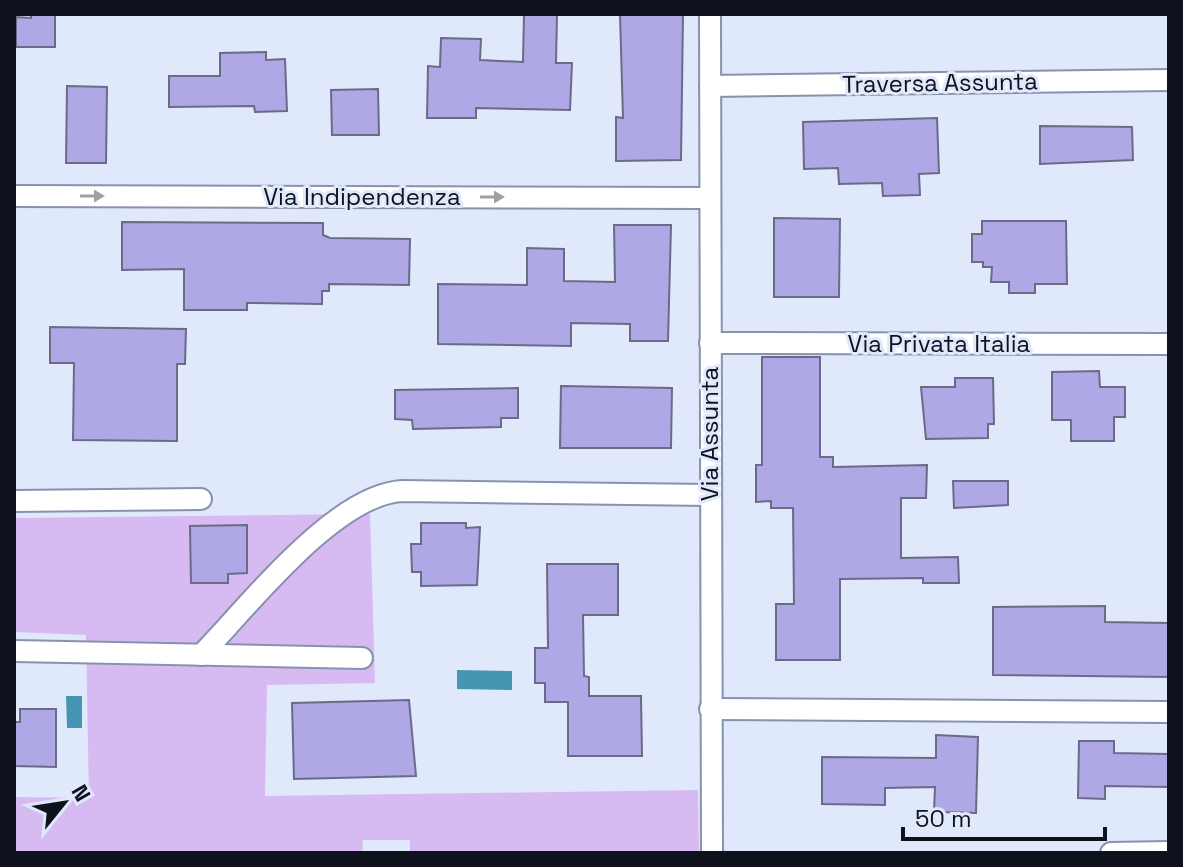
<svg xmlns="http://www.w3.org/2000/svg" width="1183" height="867" viewBox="0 0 1183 867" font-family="'Space Grotesk',sans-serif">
  <rect width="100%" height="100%" fill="#e0e8fb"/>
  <path fill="#d8baf2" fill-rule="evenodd" d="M370,514L375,683L267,685L265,796L698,790L699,853H410V840H363L362,853H15V797L89,798L86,635L14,632V518ZM247,525V573L228,574V583H191V526Z"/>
  <g fill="#4695b3">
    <path d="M457,670L512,671V690L457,689Z"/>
    <path d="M66,696H82V728H67Z"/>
  </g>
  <g fill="#aea8e6" stroke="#6c6a86" stroke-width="2">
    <path d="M31,14H55V47H16V17L31,18Z"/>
    <path d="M524,14H557L556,63H572L570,110L476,108V118H427L428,66L440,67L441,38L481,39L480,60L523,62Z"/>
    <path d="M620,14H683L681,160L616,161V117L623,118Z"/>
    <path d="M266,52V60L285,59L287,111L255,112L254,106L169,107V76H220V53Z"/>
    <path d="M67,86L107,87L106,163H66Z"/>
    <path d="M378,89L379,135H332L331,90Z"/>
    <path d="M937,118L939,173L919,174L920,195L883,196L882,183L839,184L838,168L804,169L803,122Z"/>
    <path d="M1040,126L1132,127L1133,160L1040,164Z"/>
    <path d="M774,218L840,219L839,297H774Z"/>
    <path d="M982,221H1066L1067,284H1035V293H1009V282H991L992,267H983V262H972V234H982Z"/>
    <path d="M122,222L323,223V235L330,238L410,239L409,285L329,284V291H322V304L247,303V310H184V269L122,270Z"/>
    <path d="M614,225H671L668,341H630V324L571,323V346L438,344V284L527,285V248L564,249V281L615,282Z"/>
    <path d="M50,327L186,329L185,364H177V441L73,440L74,363H50Z"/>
    <path d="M762,357H820V457H833V467L927,465L926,498H901V558L958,557L959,583H923V578L840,579V660H776V604H794L793,508H771V501L756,502V465H762Z"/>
    <path d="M1099,371L1100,387H1125V417H1114V441H1071V420H1052V372Z"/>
    <path d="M955,378H993L994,424H988V438L926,439L921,387H955Z"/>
    <path d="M561,386L672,388L671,448H560Z"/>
    <path d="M518,388V418H501V427L413,429L412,420L395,419V390Z"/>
    <path d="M953,481H1008V505L954,508Z"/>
    <path d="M421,523H466V528L480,527L477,585L421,586V572H412L411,544H421Z"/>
    <path d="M247,525V573L228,574V583H191L190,526Z"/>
    <path d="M547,564H618V615H583L584,676L589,677V696H641L642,756H568V702H545V683H535V648H548Z"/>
    <path d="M1105,606V622L1169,623V677L993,675V607Z"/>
    <path d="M409,700L416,776L294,779L292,703Z"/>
    <path d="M20,709H56V767L14,766V722H20Z"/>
    <path d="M936,735L978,737L976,813L934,812L935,787L885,788V805L822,804V757L936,758Z"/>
    <path d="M1079,741H1114V753L1169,754V787L1105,786V799L1078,798Z"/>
  </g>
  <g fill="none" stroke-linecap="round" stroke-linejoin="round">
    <g stroke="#8792af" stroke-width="24">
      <g id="minor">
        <path d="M710,14L712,853"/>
        <path d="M710,86L1169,80"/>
        <path d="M14,196L710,198"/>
        <path d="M710,343L1169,344"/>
        <path d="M14,501L201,499"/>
        <path d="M14,651L362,658"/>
        <path d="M201,655C249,606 334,495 402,491L710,495"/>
        <path d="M710,709L1169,712"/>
        <path d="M1111,853L1169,852"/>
      </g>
    </g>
    <use href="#minor" stroke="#fff" stroke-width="20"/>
  </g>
  <defs><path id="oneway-solid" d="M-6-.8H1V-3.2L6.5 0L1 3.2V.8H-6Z" transform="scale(2)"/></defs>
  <g fill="#9fa0a5">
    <use href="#oneway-solid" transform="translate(92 196)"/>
    <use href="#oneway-solid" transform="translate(492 197)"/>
  </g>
  <g text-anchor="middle" stroke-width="6" stroke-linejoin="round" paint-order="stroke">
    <g font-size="24" fill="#0e121d" stroke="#e0e8fb">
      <text transform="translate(940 83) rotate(-1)" y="8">Traversa Assunta</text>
      <text x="362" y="205">Via Indipendenza</text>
      <text x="939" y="352">Via Privata Italia</text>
      <text transform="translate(710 434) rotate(-90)" y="8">Via Assunta</text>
    </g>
  </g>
  <rect width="1183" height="867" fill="none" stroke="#0e121d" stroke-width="32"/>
  <g transform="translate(64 803) rotate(60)" stroke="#e0e8fb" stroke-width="6" paint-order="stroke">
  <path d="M0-6L14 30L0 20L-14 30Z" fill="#0e121d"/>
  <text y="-12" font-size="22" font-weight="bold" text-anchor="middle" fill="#0e121d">N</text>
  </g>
  <path d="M903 827v12h202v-12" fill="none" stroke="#0e121d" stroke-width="4"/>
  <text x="915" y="827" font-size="24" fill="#0e121d" stroke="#e0e8fb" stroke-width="6" paint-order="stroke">50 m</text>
</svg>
